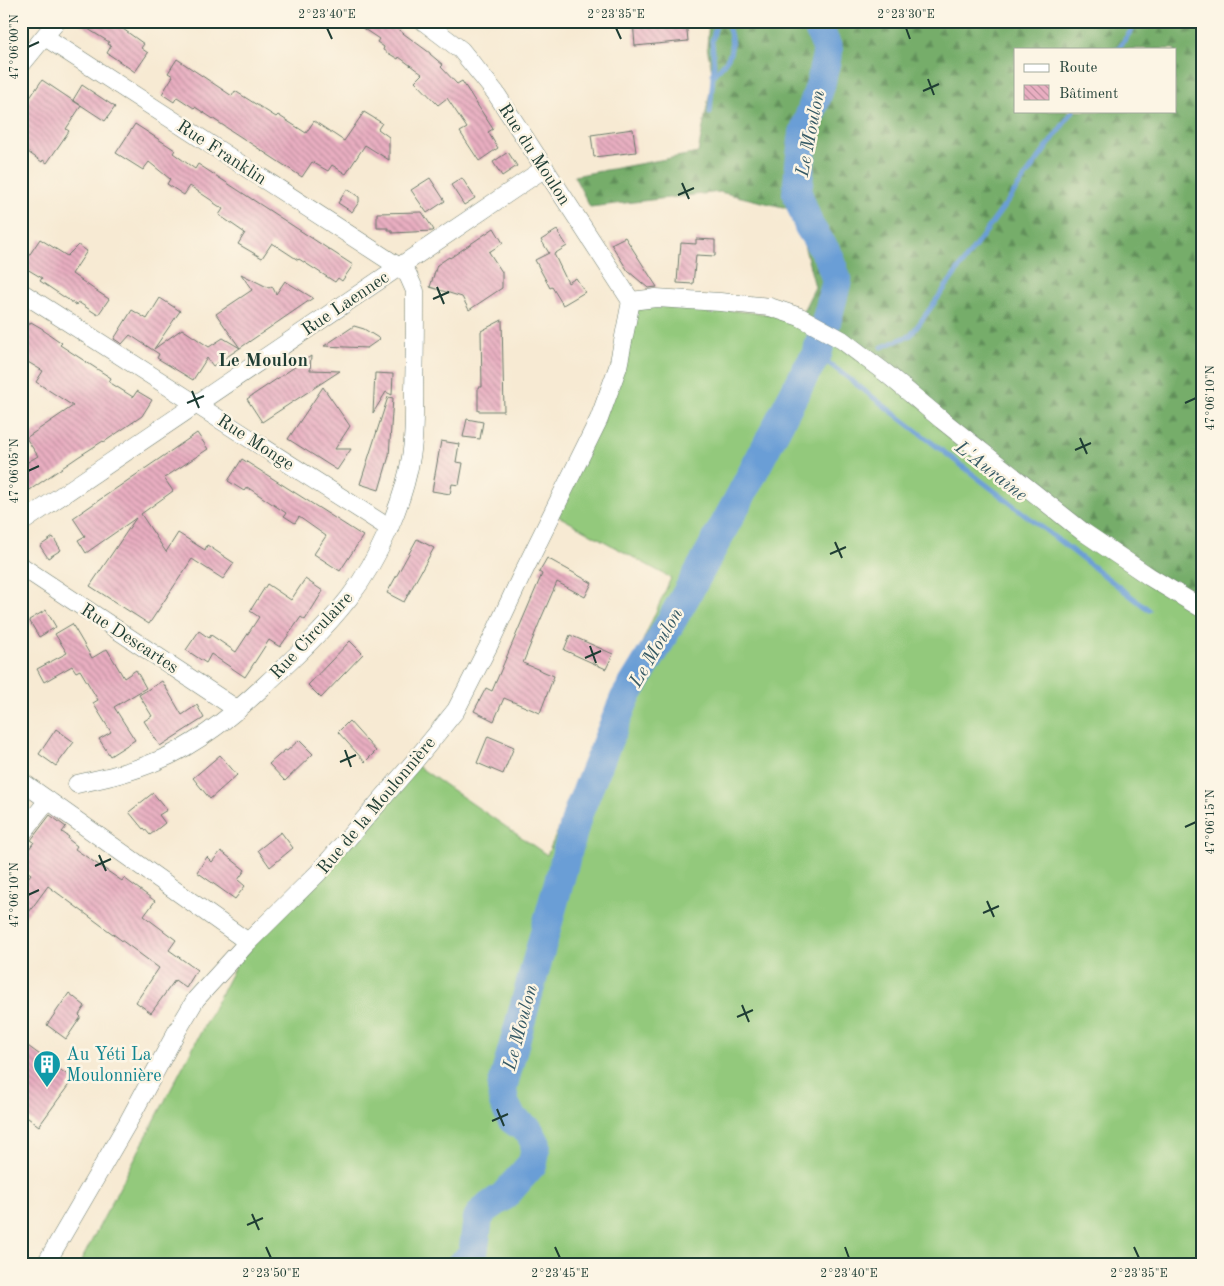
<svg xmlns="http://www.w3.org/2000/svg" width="1224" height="1286" viewBox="0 0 1224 1286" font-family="'Old Standard TT',serif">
  <defs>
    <pattern id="forest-firs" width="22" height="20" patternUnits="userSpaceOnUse" patternTransform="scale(1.25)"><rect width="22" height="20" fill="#76ad6b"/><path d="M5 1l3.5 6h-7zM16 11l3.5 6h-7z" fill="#608e59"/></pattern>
    <pattern id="building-back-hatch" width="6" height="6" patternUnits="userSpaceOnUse" patternTransform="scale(1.25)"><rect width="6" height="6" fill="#e9aec1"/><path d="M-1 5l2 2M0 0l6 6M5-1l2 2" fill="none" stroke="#bc8f9e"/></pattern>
  </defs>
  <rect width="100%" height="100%" fill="#fcf5e5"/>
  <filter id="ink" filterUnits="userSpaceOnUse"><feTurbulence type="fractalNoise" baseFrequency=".02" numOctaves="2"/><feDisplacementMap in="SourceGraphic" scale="10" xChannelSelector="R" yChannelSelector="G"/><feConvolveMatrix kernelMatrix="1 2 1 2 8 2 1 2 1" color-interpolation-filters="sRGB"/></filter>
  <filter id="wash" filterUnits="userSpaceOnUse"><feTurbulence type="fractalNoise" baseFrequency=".0096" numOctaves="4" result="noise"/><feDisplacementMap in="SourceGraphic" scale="20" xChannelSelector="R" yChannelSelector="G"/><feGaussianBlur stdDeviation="1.12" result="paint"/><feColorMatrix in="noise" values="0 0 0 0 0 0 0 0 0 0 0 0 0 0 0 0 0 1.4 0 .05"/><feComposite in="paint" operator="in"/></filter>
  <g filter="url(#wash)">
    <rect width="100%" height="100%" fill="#f7ead3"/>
    <path fill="#93c97b" stroke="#598358" d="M631,301L800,317L1195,593L1203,578V1265H79L248,942L413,763L547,855L671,578L553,513L599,419Z"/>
    <path fill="url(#forest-firs)" stroke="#4a7550" fill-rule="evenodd" d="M709,21H1203V578L1195,593L1150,577L800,317L815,287L803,241L787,208L720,192L590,207L574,176L698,153L713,76L707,47ZM1015,49H1175V111H1015Z"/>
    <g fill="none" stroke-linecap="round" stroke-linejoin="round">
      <g stroke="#6a9ed6" stroke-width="5">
        <path d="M1118,49L1138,21"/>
        <path d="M713,75C718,70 726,63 729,56C734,45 731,31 725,21"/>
        <path d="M710,113L714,65L712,41L717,21"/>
        <path d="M882,347L911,335L1073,111"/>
        <path d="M817,354L1149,610"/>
      </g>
      <path stroke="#6a9ed6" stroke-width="30" d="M461,1265L466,1262L473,1254L478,1218L484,1210L504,1196L533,1163L536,1144L529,1131L512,1119L504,1103L502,1088L578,813L625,698L657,646L698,574L741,495L805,373L817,354L828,315L837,281L829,257L809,226L797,193L800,164L804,133L820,86L828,50L817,24L815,21"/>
    </g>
    <g id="blocks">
      <g fill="url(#building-back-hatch)">
        <path d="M75,21H108L114,26L116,24L144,44L141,48L148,53L135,72L107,53L111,46L108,44L109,42Z"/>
        <path d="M352,21H400L396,28L430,53V54L443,65L441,67L457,84L462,81L493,129L488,132L498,148L479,161L460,132L467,128L447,98L438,105L415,81L422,74L399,57L398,59L383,50L384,47L377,42L379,39Z"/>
        <path d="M633,21H686L688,41L635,46Z"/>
        <path d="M177,59L232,96L235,91L276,117L278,115L306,133L314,121L344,141L364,112L382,123L378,129L389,137V160L365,145L346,174L332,165L328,171L312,162L302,177L195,107L194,108L177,97L174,102L162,94L173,76L168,73Z"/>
        <path d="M42,80L81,106L66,129L69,131L47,163L43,160L42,162L21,147V111Z"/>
        <path d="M82,85L115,107L105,121L73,100Z"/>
        <path d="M135,124L175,150L173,153L195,169L198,164L353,265L342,281L338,278L335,282L299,259L298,260L272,243L262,258L238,244L245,233L219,215L223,209L214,203V202L190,186L184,195L167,184L170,179L149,162L143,170L116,153Z"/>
        <path d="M633,129L636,152L594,157L591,135Z"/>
        <path d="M508,152L517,166L502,176L493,162Z"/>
        <path d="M430,178L445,201L427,213L411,190Z"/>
        <path d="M462,178L475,198L464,205L451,185Z"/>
        <path d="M347,189L359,197V202L352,212L338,203Z"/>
        <path d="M422,212L434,230L433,231L392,233V230H388V228H377V213Z"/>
        <path d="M494,228L503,243L489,252L502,272V288L469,310L462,297L430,287L437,265L449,257L450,258Z"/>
        <path d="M557,230L567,246L554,254L568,283L576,278L585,292L563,305L552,287L550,288L535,260L549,253L541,240Z"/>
        <path d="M625,237L657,287L648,288L628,271L611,244Z"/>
        <path d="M40,239L67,256L78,245L87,251L72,274L95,290L109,299L98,315L78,302L76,305L40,281L42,278L22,266Z"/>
        <path d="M696,239L715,240V256L696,255L693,284L677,283L679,254H680L681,243L696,244Z"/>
        <path d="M241,274L269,288L272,286L276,294L285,281L313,298L240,348L216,314L252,290Z"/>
        <path d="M160,298L180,311L154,349L182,329L209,347L223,338L240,348L213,366L207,358L193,380L157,358L159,354L130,335L122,344L114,339L132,310L147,319Z"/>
        <path d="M502,320L504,411H478V387H482L481,331Z"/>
        <path d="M21,321L28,326L31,322L43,329V330L62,343L60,345L111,378L109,382L133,397L137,391L152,400L142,416L104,442L103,441L78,457L21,496V466L38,456L26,438L73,406L36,382L43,371L21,358Z"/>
        <path d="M354,326L364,329L380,339L367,348L324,346Z"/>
        <path d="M311,356L310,370L340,371L262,422L247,399Z"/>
        <path d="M375,373L393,374L392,395L386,392L373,413Z"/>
        <path d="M323,387L350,426L335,449H351L337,470L288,439Z"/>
        <path d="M388,397L393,398L389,456L379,490L360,484Z"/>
        <path d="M467,419L483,422L480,439L463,437Z"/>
        <path d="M197,433L208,449L164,478L173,491L141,514L166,552L178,533L205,550L207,545L234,563L223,579L192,559L149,624L90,586L136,518L86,553L78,540L85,536L73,518Z"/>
        <path d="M441,441L459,444L456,462L463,463L459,485L452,484L450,494L432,491Z"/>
        <path d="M242,459L363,536L340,571L314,554L326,536L299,517L295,523L284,516L286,513L247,487L244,491L228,481Z"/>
        <path d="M53,537L61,550L48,558L40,546Z"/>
        <path d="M417,539L434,548L404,602L387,593Z"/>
        <path d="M547,558L592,583L585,597L557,582L540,621L523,663L554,676L540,713L504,698L494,721L474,711L486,688L492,691L542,574L539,572Z"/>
        <path d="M305,579L323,591L305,620L301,617L280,647L269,640L245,677L211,654L206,663L186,650L199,631L209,638L211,635L236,652L259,617L250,611L267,584L291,600Z"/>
        <path d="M46,610L56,627L39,637L29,620Z"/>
        <path d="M72,624L92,658L107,649L124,678L136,670L146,688L114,707L135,740L110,756L99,739L111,732L93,703L98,700L80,670L76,672L72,666L44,682L37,669L67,653L55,634Z"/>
        <path d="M570,635L613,654L606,669L564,650Z"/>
        <path d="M350,641L363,654L321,698L308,685Z"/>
        <path d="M162,681L182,715L197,705L204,718L160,746L144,721L152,716L139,695Z"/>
        <path d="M349,721L376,751L365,762L338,732Z"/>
        <path d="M56,729L74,742L56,766L39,754Z"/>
        <path d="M488,736L514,747L503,774L477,763Z"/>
        <path d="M299,740L313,754L285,781L269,764L285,750L287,751Z"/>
        <path d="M220,755L237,775L210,799L193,778Z"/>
        <path d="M153,793L167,810L159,815L165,823L150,835L144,828L143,829L129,812Z"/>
        <path d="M50,815L66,827L62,832L69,837L68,839L77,846L75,849L122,881L124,878L155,901L144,916L176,940L169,950L197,970L186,988L175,980L151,1013L136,1002L159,968L48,886L21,923V887L31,874L21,867V860L34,842L31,840Z"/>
        <path d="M281,832L293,848L270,867L258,850Z"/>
        <path d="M221,851L245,870L238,880L245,886L235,899L197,872L207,857L212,862Z"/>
        <path d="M69,993L85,1006L79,1015L81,1017L66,1039L47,1025Z"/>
        <path d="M21,1041L73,1079L39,1126L21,1113Z"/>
      </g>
    </g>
  </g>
  <g filter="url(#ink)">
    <use href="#blocks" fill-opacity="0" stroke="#6b7a6c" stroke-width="1"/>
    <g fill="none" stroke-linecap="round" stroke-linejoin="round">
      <g stroke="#6b7a6c" stroke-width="19">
        <g id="minor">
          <path d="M423,21L461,50L495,92L631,301"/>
          <path d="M45,37L399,267L408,275L415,291C415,324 415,356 414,389C414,411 415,435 411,457C403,505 378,560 349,598C324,630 294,658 265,685C234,714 197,745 157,761C132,772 104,778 77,784"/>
          <path d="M21,65L57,21"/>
          <path d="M21,292L389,528"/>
          <path d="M631,301L656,298L720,302L770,307L800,317L842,340L887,374L942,420L1082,531L1150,577L1203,609"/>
          <path d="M21,523L545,168"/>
          <path d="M21,566L238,710"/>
          <path d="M21,781L248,942"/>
          <path d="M21,835L48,800"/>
          <path d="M45,1265L127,1124L177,1031L196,999L248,942L318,873L413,763L456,710L489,645L520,579L599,419L618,367L631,301"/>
        </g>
      </g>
      <use href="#minor" stroke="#fff" stroke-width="18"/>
    </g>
  </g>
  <path fill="none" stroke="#1f3d34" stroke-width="2" d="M327,28L332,39M616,28L621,39M906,28L910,39M28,47L39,42M928,79L934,95M923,91L939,84M682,183L689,199M678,195L694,188M437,287L444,304M433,299L449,292M192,391L199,408M187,403L204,396M1185,403L1196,398M1080,438L1087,454M1075,450L1091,443M28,471L39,466M835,542L842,558M830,554L846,547M590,646L596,663M585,658L601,651M345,750L351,767M340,762L356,755M1185,827L1196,822M99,855L106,871M95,866L111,859M28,895L39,890M987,901L994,917M983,913L999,906M742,1005L749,1022M737,1017L753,1010M497,1109L504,1126M492,1121L508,1114M252,1214L259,1230M247,1225L263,1218M266,1247L271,1258M555,1247L560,1258M845,1247L849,1258M1134,1247L1139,1258"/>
  <defs>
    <g id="building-pin" transform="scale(1.4375)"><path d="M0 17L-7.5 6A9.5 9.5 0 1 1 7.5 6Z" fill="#0f9aa8" stroke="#fcf5e5"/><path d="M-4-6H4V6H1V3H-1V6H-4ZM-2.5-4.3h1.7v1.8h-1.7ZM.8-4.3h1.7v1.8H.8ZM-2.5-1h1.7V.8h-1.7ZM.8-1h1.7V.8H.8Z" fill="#fff"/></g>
  </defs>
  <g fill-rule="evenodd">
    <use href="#building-pin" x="47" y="1064"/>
  </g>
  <g text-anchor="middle" stroke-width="5" stroke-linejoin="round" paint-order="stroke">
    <g font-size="18" fill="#1f3d34" stroke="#fcf5e5">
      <text transform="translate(222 152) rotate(33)" y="6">Rue Franklin</text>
      <text transform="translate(535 154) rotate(57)" y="6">Rue du Moulon</text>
      <text transform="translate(345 303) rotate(-34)" y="6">Rue Laennec</text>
      <text transform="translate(256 442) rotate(33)" y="6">Rue Monge</text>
      <text transform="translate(311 635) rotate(-47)" y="6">Rue Circulaire</text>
      <text transform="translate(130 638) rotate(33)" y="6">Rue Descartes</text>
      <text transform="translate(376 805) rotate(-50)" y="6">Rue de la Moulonnière</text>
    </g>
    <g font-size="18" fill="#0d838f" stroke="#fcf5e5" text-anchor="start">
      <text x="66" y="1060">Au Yéti La<tspan x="66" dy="21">Moulonnière</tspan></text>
    </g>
    <g font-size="19" font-style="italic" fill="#365a65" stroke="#fcf5e5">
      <text transform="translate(809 133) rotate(-79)" y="7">Le Moulon</text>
      <text transform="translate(992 470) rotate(38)" y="7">L'Auraine</text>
      <text transform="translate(655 647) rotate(-60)" y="7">Le Moulon</text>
      <text transform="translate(519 1027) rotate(-75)" y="7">Le Moulon</text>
    </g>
    <g font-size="19" font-weight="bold" fill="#1f3d34" stroke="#fcf5e5">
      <text x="263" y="366">Le Moulon</text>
    </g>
  </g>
  <rect width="1224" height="1286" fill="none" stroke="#fcf5e5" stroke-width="55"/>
  <rect x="1014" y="48" width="162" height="65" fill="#fcf5e5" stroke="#a4ab9e"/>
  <rect x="1024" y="64" width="25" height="8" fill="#ffffff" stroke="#a4ab9e"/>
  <text x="1059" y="72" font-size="15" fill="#1f3d34">Route</text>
  <rect x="1024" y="85" width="25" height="15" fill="url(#building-back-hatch)" stroke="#a4ab9e"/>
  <text x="1059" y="98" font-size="15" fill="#1f3d34">Bâtiment</text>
  <rect x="28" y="28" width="1168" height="1230" fill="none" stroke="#1f3d34" stroke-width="2"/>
  <g font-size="12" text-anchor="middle" fill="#1f3d34">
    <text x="327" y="18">2°23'40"E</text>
    <text x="616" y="18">2°23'35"E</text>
    <text x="906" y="18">2°23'30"E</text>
    <text transform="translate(14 47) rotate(-90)" y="4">47°06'00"N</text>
    <text transform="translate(1210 398) rotate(-90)" y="4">47°06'10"N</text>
    <text transform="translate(14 471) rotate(-90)" y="4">47°06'05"N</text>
    <text transform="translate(1210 822) rotate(-90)" y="4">47°06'15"N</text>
    <text transform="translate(14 895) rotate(-90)" y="4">47°06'10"N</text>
    <text x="271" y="1277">2°23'50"E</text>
    <text x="560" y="1277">2°23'45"E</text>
    <text x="849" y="1277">2°23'40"E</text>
    <text x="1139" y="1277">2°23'35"E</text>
  </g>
</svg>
